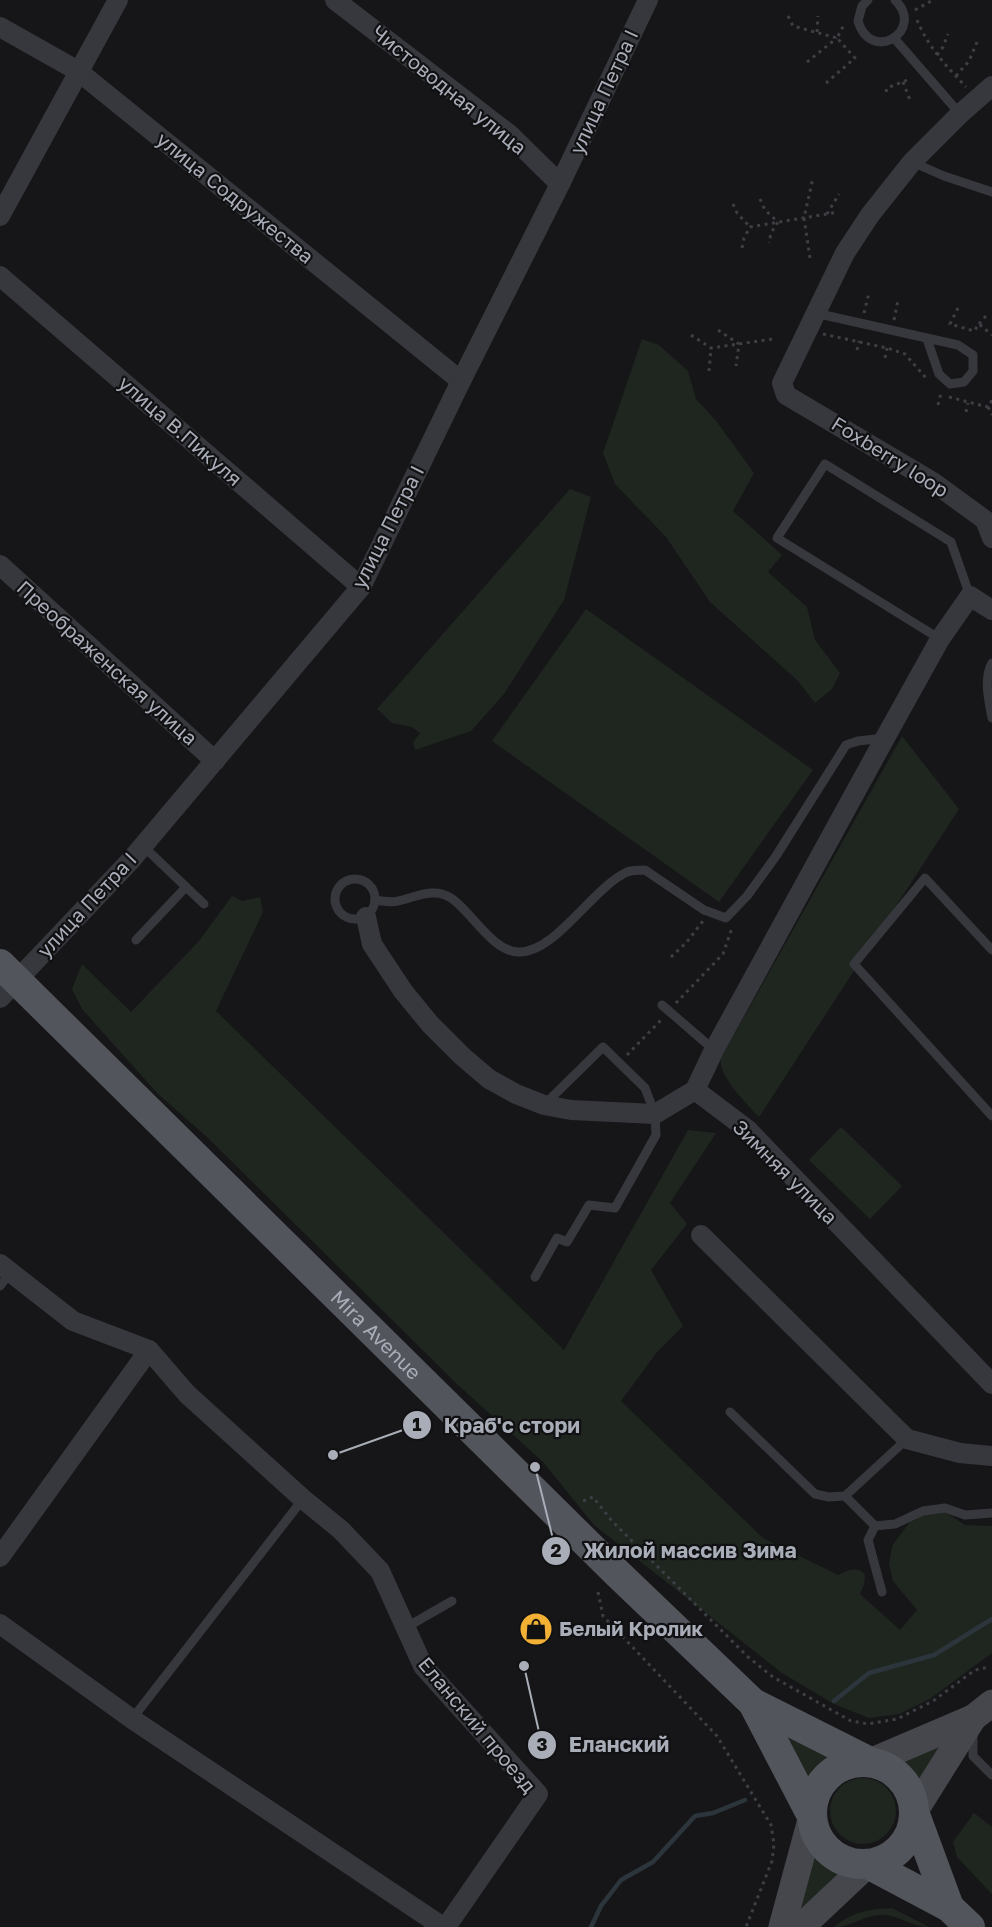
<svg xmlns="http://www.w3.org/2000/svg" width="992" height="1927" viewBox="0 0 992 1927" font-family="'Golos Text',sans-serif">
  <rect width="100%" height="100%" fill="#161618"/>
  <g fill="#1e261f">
    <path d="M642,339L659,345L688,371L696,399L717,422L754,473L733,511L782,555L768,572L807,607L815,640L840,673L832,689L815,703L798,681L710,602L666,537L615,484L603,453Z"/>
    <path d="M570,489L591,497L564,600L504,694L471,731L415,750L413,742L420,733L412,727L392,723L377,709Z"/>
    <path d="M586,609L813,770L719,902L492,741Z"/>
    <path d="M902,736L959,809L759,1117C748,1105 717,1075 721,1058Z"/>
    <path d="M232,896L242,901L260,897L263,912L216,1011L564,1350L688,1130L716,1133L670,1203L687,1224L651,1270L683,1326L657,1352L621,1401L763,1538L838,1575C848,1570 855,1566 865,1574L864,1585L860,1594L900,1630L917,1610L893,1581L889,1564L892,1546L909,1523L927,1513H947L965,1525L992,1526V1653L930,1699L899,1714L869,1718L834,1704L782,1673L594,1525L543,1462L458,1385L207,1137L158,1094L82,1009L72,989L82,964L131,1012L199,941Z"/>
    <path d="M841,1127L902,1186L870,1219L809,1160Z"/>
    <path d="M781,1731L831,1753L806,1779Z"/>
    <path d="M952,1735L920,1781L903,1760Z"/>
    <circle cx="863" cy="1811" r="33"/>
    <path d="M974,1813L992,1827V1894L957,1857L953,1842Z"/>
    <path d="M811,1855L843,1875L797,1911Z"/>
    <path d="M892,1908L929,1927C913,1927 900,1916 884,1915C863,1914 854,1927 834,1927C852,1912 869,1909 892,1908Z"/>
  </g>
  <g fill="none" stroke-linecap="round" stroke-linejoin="round">
    <g stroke="#2c353c" stroke-width="4.5">
      <path d="M834,1701L869,1673L934,1655L992,1619"/>
      <path d="M591,1927L601,1906L621,1880L653,1862L695,1816L713,1813L745,1800"/>
    </g>
    <g stroke="#3d3f44" stroke-width="3" stroke-dasharray="3 4.5" stroke-linecap="butt">
      <path d="M915,10L933,0"/>
      <path d="M788,16L793,26L837,38"/>
      <path d="M917,20C928,47 947,67 966,87"/>
      <path d="M817,32L818,16"/>
      <path d="M937,55L943,47L948,34"/>
      <path d="M807,62L837,38"/>
      <path d="M956,76L969,61L977,42"/>
      <path d="M903,82L910,100"/>
      <path d="M826,83L855,58L837,38L845,23"/>
      <path d="M886,92L887,88L910,79"/>
      <path d="M760,199L765,210L778,222L771,233L769,243"/>
      <path d="M733,204L737,213L750,227"/>
      <path d="M827,214L839,194"/>
      <path d="M742,248L744,238L750,227L838,212"/>
      <path d="M810,258L804,218L813,178"/>
      <path d="M958,308L950,324L974,331L979,324L992,335"/>
      <path d="M864,313L869,293"/>
      <path d="M894,320L898,300"/>
      <path d="M979,324L986,316"/>
      <path d="M718,330L739,344L736,366"/>
      <path d="M823,334L887,348L905,354L926,378"/>
      <path d="M691,335L711,348L773,339"/>
      <path d="M857,350L859,341"/>
      <path d="M885,358L887,348"/>
      <path d="M709,371L711,348"/>
      <path d="M949,397L988,407L992,400"/>
      <path d="M938,405L941,393"/>
      <path d="M988,407L992,415"/>
      <path d="M966,412L968,403"/>
      <path d="M671,957L686,943L703,921"/>
      <path d="M676,1003L723,954L732,928"/>
      <path d="M627,1055L662,1019"/>
      <path d="M583,1501L593,1497L612,1521L748,1657L773,1677L851,1721L868,1724L897,1719L933,1701L975,1670L989,1667"/>
      <path d="M598,1592L603,1616L717,1736L771,1825L774,1844L772,1861L746,1927"/>
    </g>
    <g stroke="#37383d" stroke-width="9">
      <path d="M868,0L862,6L858,21C871,65 926,30 895,0"/>
      <path d="M894,38L960,114"/>
      <path d="M912,162L944,176L992,192"/>
      <path d="M815,313L958,345L973,355V371L964,382L950,384L939,374L927,339"/>
      <path d="M940,639L777,538L825,464L951,542L970,596"/>
      <path d="M992,663C983,679 989,701 992,718"/>
      <path d="M143,846L204,904"/>
      <circle cx="355" cy="899" r="20"/>
      <path d="M375,900C383,901 391,903 398,901C416,897 434,887 451,898C471,911 492,951 518,952C555,954 592,888 627,872C632,870 639,870 645,870L704,910L726,918L747,896L776,856L846,745L858,741L885,738"/>
      <path d="M136,940L186,887"/>
      <path d="M992,950L925,878L854,964L992,1116"/>
      <path d="M662,1005L714,1050"/>
      <path d="M535,1277L557,1238L567,1242L589,1205L615,1208L656,1135L655,1114L645,1088L603,1047L544,1105"/>
      <path d="M0,1286L10,1273"/>
      <path d="M730,1412L815,1494L829,1497L845,1496L907,1439"/>
      <path d="M845,1496L875,1526"/>
      <path d="M875,1526L895,1524L923,1511L945,1508L965,1515L992,1513"/>
      <path d="M875,1526L868,1540L882,1592"/>
      <path d="M405,1628L452,1601"/>
      <path d="M132,1719L303,1499"/>
      <path d="M973,1732V1756L992,1775"/>
    </g>
    <g stroke="#37383d" stroke-width="20">
      <path d="M335,0L509,134L560,184"/>
      <path d="M0,27L78,71L461,381"/>
      <path d="M992,86L960,114L912,162L870,215L845,253L782,383L786,395L933,482L985,520L992,538"/>
      <path d="M0,216L118,0"/>
      <path d="M0,276L361,587"/>
      <path d="M0,565L215,761"/>
      <path d="M366,917L372,944L403,991L430,1024L462,1056L489,1079L516,1094L544,1105L571,1110L655,1114L695,1090L748,1130L992,1384"/>
      <path d="M0,998L131,860L361,587L461,381L560,184L648,0"/>
      <path d="M695,1090L714,1050L885,738L940,639L970,596L992,610"/>
      <path d="M701,1235L907,1439L960,1453L992,1456"/>
      <path d="M0,1264L73,1321L149,1350L0,1557"/>
      <path d="M149,1350L187,1394L303,1499L341,1530L380,1571L423,1666L538,1794L446,1927"/>
      <path d="M0,1624L132,1719L443,1927"/>
    </g>
    <g stroke="#45474d" stroke-width="27">
      <path d="M870,1762L973,1718L992,1703"/>
      <path d="M914,1812L973,1718"/>
      <path d="M782,1927L812,1816"/>
      <path d="M801,1927L868,1864"/>
    </g>
    <g stroke="#53555c" stroke-width="30">
      <path id="s1" d="M0,964L618,1574L753,1703L870,1762"/>
      <path d="M753,1703L812,1816"/>
      <circle cx="863" cy="1813" r="51"/>
      <path d="M914,1812L949,1907"/>
      <path d="M868,1864L949,1907L970,1927"/>
    </g>
  </g>
  <defs>
    <g id="shop-disc" transform="scale(1.725)"><circle r="9.5" fill="#f2b134" stroke="#111113"/><path d="M-5-2.5h2.3a2.7 3.5 0 0 1 5.4 0H5L5.5 6h-11ZM-1.5-2.5h3a1.5 2.3 0 0 0-3 0Z" fill="#111"/></g>
  </defs>
  <g fill-rule="evenodd">
    <use href="#shop-disc" x="536" y="1629"/>
  </g>
  <g text-anchor="middle" stroke-width="4.5" stroke-linejoin="round" paint-order="stroke">
    <g font-size="20" fill="#a8adb8" stroke="#111113">
      <text transform="translate(449 90) rotate(39)" y="7">Чистоводная улица</text>
      <text transform="translate(604 92) rotate(-65)" y="7">улица Петра I</text>
      <text transform="translate(235 198) rotate(39)" y="7">улица Содружества</text>
      <text transform="translate(180 431) rotate(41)" y="7">улица В.Пикуля</text>
      <text transform="translate(890 457) rotate(32)" y="7">Foxberry loop</text>
      <text transform="translate(388 527) rotate(-63)" y="7">улица Петра I</text>
      <text transform="translate(107 663) rotate(42)" y="7">Преображенская улица</text>
      <text transform="translate(87 905) rotate(-47)" y="7">улица Петра I</text>
      <text transform="translate(785 1172) rotate(45)" y="7">Зимняя улица</text>
      <text dy="7" stroke="none"><textPath href="#s1" startOffset="528">Mira Avenue</textPath></text>
      <text transform="translate(477 1725) rotate(50)" y="7">Еланский проезд</text>
    </g>
    <g font-size="20" font-weight="bold" fill="#a8adb8" stroke="#111113" text-anchor="start">
      <text x="559" y="1636">Белый Кролик</text>
    </g>
  </g>
  <path fill="none" stroke="#a8adb8" stroke-width="2" d="M333 1455L417 1425M535 1467L556 1551M524 1666L542 1745"/>
  <g fill="#a8adb8" stroke="#111113" stroke-width="2">
    <circle cx="333" cy="1455" r="6"/>
    <circle cx="535" cy="1467" r="6"/>
    <circle cx="524" cy="1666" r="6"/>
    <circle cx="417" cy="1425" r="15"/>
    <circle cx="556" cy="1551" r="15"/>
    <circle cx="542" cy="1745" r="15"/>
  </g>
  <g font-size="18" text-anchor="middle" font-weight="bold" fill="#111">
    <text x="417" y="1431">1</text>
    <text x="556" y="1557">2</text>
    <text x="542" y="1751">3</text>
  </g>
  <g font-size="21" text-anchor="middle" font-weight="bold" fill="#a8adb8" stroke="#111113" stroke-width="4.5" stroke-linejoin="round" paint-order="stroke">
    <text x="512" y="1433">Краб'с стори</text>
    <text x="690" y="1558">Жилой массив Зима</text>
    <text x="619" y="1752">Еланский</text>
  </g>
</svg>
